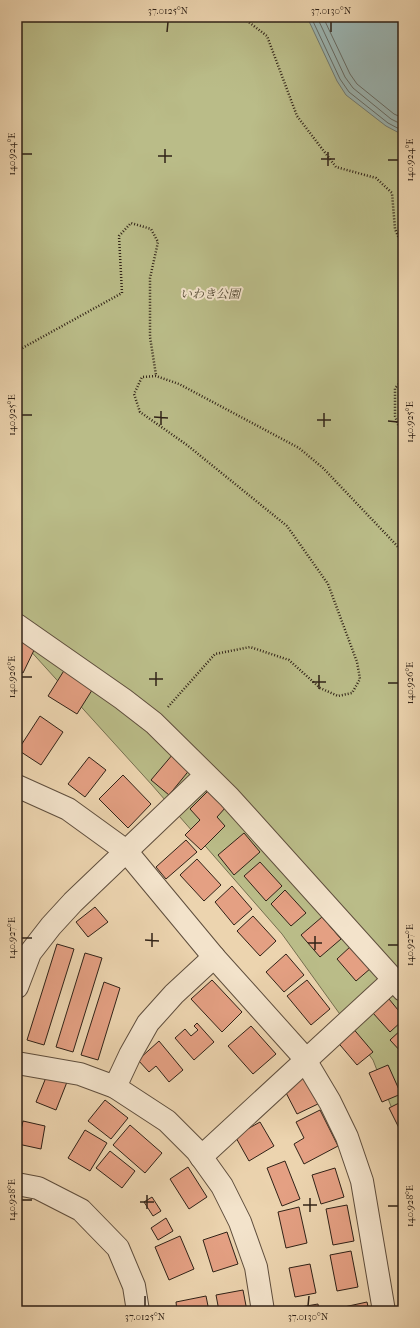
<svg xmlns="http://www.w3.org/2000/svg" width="420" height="1328" viewBox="0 0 420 1328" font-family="'IM FELL French Canon','Noto Serif JP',serif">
  <rect width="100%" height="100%" fill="#ecd4af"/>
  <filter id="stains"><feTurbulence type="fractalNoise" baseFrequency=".005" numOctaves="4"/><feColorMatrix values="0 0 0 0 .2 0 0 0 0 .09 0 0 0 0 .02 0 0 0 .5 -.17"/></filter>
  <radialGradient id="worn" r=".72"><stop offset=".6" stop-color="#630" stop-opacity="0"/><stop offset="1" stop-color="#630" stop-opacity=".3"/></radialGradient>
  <path fill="#babc88" stroke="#756f50" d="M17,17H403V1137L373,1060L282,934L152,785L17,636Z"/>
  <path fill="#9bb6b4" stroke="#707b75" d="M307,17H403V135L386,126L346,95L337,81Z"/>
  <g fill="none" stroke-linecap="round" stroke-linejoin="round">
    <g stroke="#666c66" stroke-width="1">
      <path d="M311,17L340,79L349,92L388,123L403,131"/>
      <path d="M317,17L345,77L353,88L391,119L403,125"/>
      <path d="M323,17L350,74L357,84L394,114L403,118"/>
    </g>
  </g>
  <g fill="#e4a083" stroke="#302217">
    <path d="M17,636L36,646L23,673L17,670Z"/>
    <path d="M65,669L94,687L77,714L48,696Z"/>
    <path d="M40,716L63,732L41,765L18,750Z"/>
    <path d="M173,754L191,768L169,795L151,780Z"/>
    <path d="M89,757L106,770L85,797L68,784Z"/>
    <path d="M123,775L151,804L128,828L99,799Z"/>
    <path d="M209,790L226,807L217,817L225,826L201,850L185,835L200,820L190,809Z"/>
    <path d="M244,833L260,852L234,875L218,855Z"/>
    <path d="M186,840L197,852L166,879L156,867Z"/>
    <path d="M197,859L221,885L204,901L180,875Z"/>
    <path d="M260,862L282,886L266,901L244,876Z"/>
    <path d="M232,886L252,909L234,925L215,902Z"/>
    <path d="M285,890L306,913L291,926L271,904Z"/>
    <path d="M95,907L108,922L88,937L76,922Z"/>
    <path d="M253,916L276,941L260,956L237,931Z"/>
    <path d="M322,917L341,939L320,957L301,935Z"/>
    <path d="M57,944L74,949L44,1045L27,1040Z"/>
    <path d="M351,946L371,968L356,981L337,959Z"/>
    <path d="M85,953L102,958L73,1052L56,1047Z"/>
    <path d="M286,954L304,975L284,992L266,972Z"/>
    <path d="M212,980L242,1012L222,1032L191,999Z"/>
    <path d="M307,980L330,1009L311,1025L287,996Z"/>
    <path d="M104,982L120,988L98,1060L81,1055Z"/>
    <path d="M389,999L403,1016V1020L390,1032L373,1013Z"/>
    <path d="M197,1023L214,1042L194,1060L175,1038L185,1029L191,1036L198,1030L194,1026Z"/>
    <path d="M251,1026L276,1054L253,1074L228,1046Z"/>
    <path d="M351,1026L373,1052L357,1065L335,1039Z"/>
    <path d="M403,1028V1054L390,1040Z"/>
    <path d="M159,1041L183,1070L169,1082L156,1066L149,1072L138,1060Z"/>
    <path d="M388,1065L401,1094L382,1102L369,1073Z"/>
    <path d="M47,1075L67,1082L56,1110L36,1102Z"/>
    <path d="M306,1076L320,1103L297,1114L283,1087Z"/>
    <path d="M105,1100L128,1118L111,1139L88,1121Z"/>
    <path d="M403,1101V1136L389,1108Z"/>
    <path d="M320,1110L338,1146L304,1164L294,1144L304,1138L296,1122Z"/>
    <path d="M23,1121L45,1126L41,1149L18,1144Z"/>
    <path d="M260,1122L274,1146L249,1161L235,1136Z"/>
    <path d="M130,1125L162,1153L145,1173L113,1145Z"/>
    <path d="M85,1130L107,1143L90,1171L68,1158Z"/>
    <path d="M110,1151L135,1171L122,1188L96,1168Z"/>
    <path d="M285,1161L300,1199L282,1206L267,1168Z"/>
    <path d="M188,1167L207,1197L189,1209L170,1179Z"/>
    <path d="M335,1168L344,1197L321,1204L312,1175Z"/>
    <path d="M152,1197L161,1211L153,1216L144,1202Z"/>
    <path d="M347,1205L354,1241L333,1245L326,1209Z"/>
    <path d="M299,1207L307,1243L286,1248L278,1212Z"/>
    <path d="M166,1218L173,1231L158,1240L151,1228Z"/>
    <path d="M227,1232L238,1264L213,1272L203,1240Z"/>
    <path d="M180,1236L194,1269L169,1280L155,1247Z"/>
    <path d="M351,1251L358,1287L337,1291L330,1255Z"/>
    <path d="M310,1264L316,1293L295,1297L289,1268Z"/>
    <path d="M243,1290L247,1311H219L216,1295Z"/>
    <path d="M206,1296L209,1311H177L176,1302Z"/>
    <path d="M367,1302L369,1311H345L344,1307Z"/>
    <path d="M318,1304L319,1311H296L295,1308Z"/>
  </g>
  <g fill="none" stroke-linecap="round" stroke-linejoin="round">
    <g stroke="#5f4e3d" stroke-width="24">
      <g id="minor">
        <path d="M17,625L123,699L154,723L229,797L403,990"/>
        <path d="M17,786L68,809L126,851L214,957L302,1055L330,1102L347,1137L362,1181L384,1311"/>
        <path d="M17,987L30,953L51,926L73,902L206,775"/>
        <path d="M17,1063L80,1074L115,1087L167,1121L197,1151L222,1186L240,1222L256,1267L263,1311"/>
        <path d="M115,1087L130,1055L148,1023L174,994L214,957"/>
        <path d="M201,1157L394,979"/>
      </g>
    </g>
    <g stroke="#5f4e3d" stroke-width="24">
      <path id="tertiary" d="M17,1184L38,1188L81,1210L118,1248L134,1286L138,1311"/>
    </g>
    <g stroke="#302217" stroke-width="2.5" stroke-dasharray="1 2" stroke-linecap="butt">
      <path d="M242,17L267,36L297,116L336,167L376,178L392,193L395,229L403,248"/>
      <path d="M17,351L122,293L119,236L131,223L151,229L158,242L150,278V337L156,375"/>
      <path d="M403,380L395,388V416L403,439"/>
      <path d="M168,707L215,654L250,647L289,660L320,688L338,696L352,693L360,679L357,662L328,584L287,526L187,445L140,412L134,394L142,377L156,376L179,384L299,448L323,468L403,552"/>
      <path d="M17,926L20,933"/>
    </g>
    <use href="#minor" stroke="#f3e3cb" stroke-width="22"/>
    <use href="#tertiary" stroke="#f3e3cb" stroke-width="22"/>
  </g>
  <path fill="none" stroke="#302217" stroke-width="1.5" d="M167,32L168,22M331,32V22M22,154H32M158,156H172M321,159H335M388,160H398M165,163V149M328,166V152M22,415H32M154,417L168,418M317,420H331M388,421L398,422M161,425V411M324,427V413M22,677H32M149,679H163M312,682H326M388,683H398M156,686V672M319,689V675M22,938H32M145,940L159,941M308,943H322M388,945H398M152,947V933M315,950V936M22,1200H32M140,1202H154M303,1205H317M388,1206H398M147,1209V1195M310,1212V1198M145,1306V1296M308,1306L309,1296"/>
  <g text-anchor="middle" stroke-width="4" stroke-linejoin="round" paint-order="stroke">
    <g font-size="12" font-style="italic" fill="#524833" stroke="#f3e3cb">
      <text x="210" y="298">いわき公園</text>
    </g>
  </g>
  <rect width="420" height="1328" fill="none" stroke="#ecd4af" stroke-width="44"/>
  <rect x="22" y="22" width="376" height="1284" fill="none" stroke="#302217" stroke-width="1.5"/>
  <g font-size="10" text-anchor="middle" fill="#302217">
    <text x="168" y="14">37.0125°N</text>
    <text x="331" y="14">37.0130°N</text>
    <text transform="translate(11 154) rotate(-90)" y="4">140.924°E</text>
    <text transform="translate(409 160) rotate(-90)" y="4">140.924°E</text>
    <text transform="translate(11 415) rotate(-90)" y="4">140.925°E</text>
    <text transform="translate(409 422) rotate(-90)" y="4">140.925°E</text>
    <text transform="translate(11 677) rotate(-90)" y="4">140.926°E</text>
    <text transform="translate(409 683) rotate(-90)" y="4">140.926°E</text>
    <text transform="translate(11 938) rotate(-90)" y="4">140.927°E</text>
    <text transform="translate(409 945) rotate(-90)" y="4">140.927°E</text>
    <text transform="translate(11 1200) rotate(-90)" y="4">140.928°E</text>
    <text transform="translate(409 1206) rotate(-90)" y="4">140.928°E</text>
    <text x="145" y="1320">37.0125°N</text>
    <text x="308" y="1320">37.0130°N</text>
  </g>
  <rect width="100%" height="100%" filter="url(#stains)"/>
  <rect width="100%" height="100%" fill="url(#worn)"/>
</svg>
